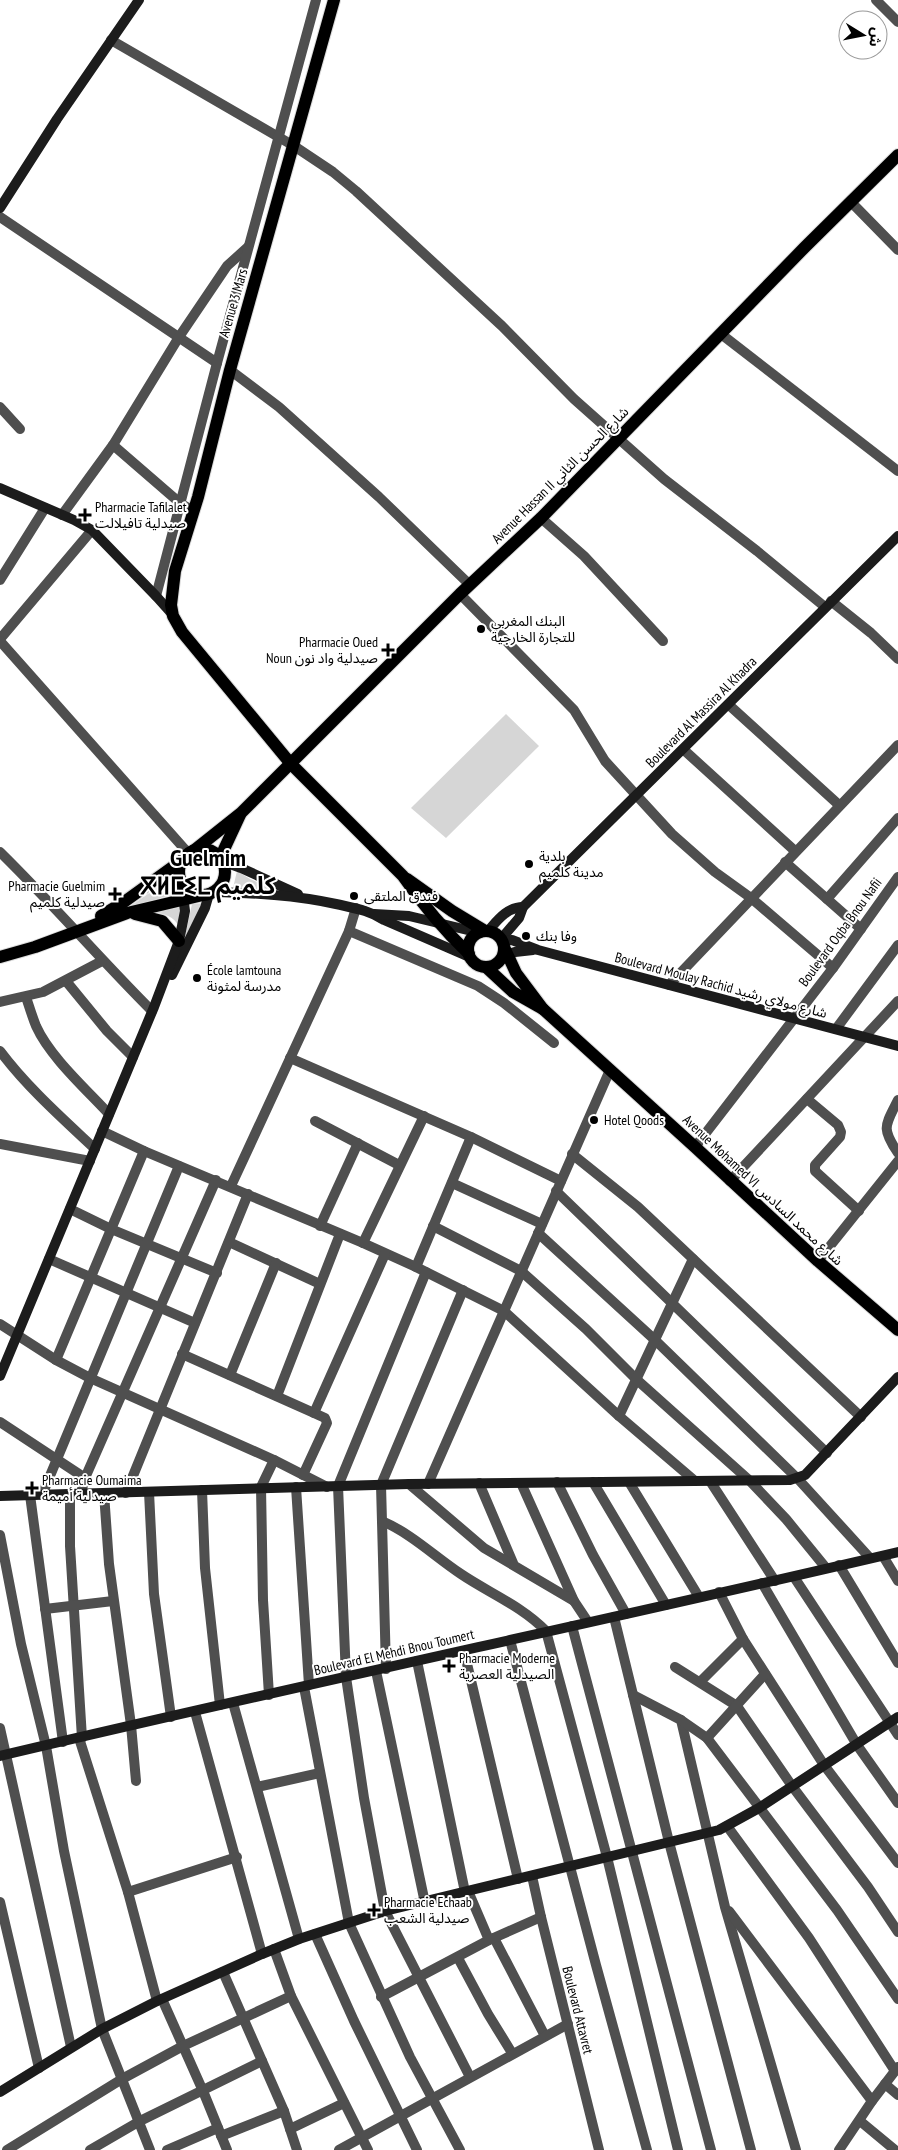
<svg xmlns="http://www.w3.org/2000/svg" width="898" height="2150" viewBox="0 0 898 2150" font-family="'PT Sans Narrow','Noto Sans Arabic','Noto Sans Tifinagh',sans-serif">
  <rect width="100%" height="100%" fill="#fff"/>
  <g fill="#d6d6d6">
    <path d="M506,714L539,746L446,838L411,808Z"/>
    <path d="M237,871L250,879L277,890L233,888Z"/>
    <path d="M178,873L182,895L163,897L122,912Z"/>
    <path d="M205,903L184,941L192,904Z"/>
    <path d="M182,907L179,927C174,916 165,914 153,912Z"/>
  </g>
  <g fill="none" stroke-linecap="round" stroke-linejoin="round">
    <g stroke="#dbdbdb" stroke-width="14">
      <g id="primary">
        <path d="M334,0L230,370L198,497L175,571L171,605L173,616L182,632L291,764L403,876C423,905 444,930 469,954"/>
        <circle cx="202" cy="872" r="23"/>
        <path d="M192,852L241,813L460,594L541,518L805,247L898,155"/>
        <path d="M220,858L240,815"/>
        <path d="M407,879L452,911L485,931"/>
        <path d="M135,914L162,921L179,941"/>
        <path d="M101,916L124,902L185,858"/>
        <circle cx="486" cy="949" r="18"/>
        <path d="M504,947L516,973L543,1009L695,1147L818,1261L898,1330"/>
        <path d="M0,957L35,947L127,913L203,895"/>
        <path d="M486,967L513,992L543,1009"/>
      </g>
    </g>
    <g stroke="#4f4f4f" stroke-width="10">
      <path d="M876,0L898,22"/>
      <path d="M111,40L294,146L333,172L356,191L502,326L574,399L664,479L757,551L825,607"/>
      <path d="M851,202L898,250"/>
      <path d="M0,217L217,363"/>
      <path d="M721,334L898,471"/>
      <path d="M230,370L279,407L379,497L470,585"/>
      <path d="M0,407L20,429"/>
      <path d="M113,445L180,503L193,511"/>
      <path d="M62,515L113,445L179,337L227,266L248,247"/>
      <path d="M541,518L584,556L663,641"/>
      <path d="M0,580L45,508"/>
      <path d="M460,594L574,710L605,761L672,834L715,872L751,898L833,968"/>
      <path d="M156,596L217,363L316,0"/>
      <path d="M831,601L871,633L898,659"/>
      <path d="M0,639L92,530"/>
      <path d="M0,641L189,854"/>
      <path d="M729,705L839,805"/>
      <path d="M684,750L795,851"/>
      <path d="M0,852C52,903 100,959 152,1011"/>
      <path d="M785,862L861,929"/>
      <path d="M827,899L898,818"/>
      <path d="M349,931L478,986L504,1003L554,1043"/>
      <path d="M66,981L107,1031L133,1057"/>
      <path d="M669,985L898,745"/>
      <path d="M26,997C29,1006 32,1016 36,1026C50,1057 86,1089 109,1114"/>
      <path d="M0,1002L43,992L102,961"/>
      <path d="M836,1029L898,945"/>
      <path d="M0,1051C27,1087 62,1118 95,1149"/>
      <path d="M290,1058L471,1137L561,1181"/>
      <path d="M807,1099L838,1125L841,1132L840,1137L815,1165V1171L859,1211"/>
      <path d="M898,1100C885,1126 881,1128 898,1153"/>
      <path d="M315,1121L399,1165"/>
      <path d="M102,1131L144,1151L363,1243L416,1267L504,1311L619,1416L695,1481"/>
      <path d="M0,1144L90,1161"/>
      <path d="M695,1147L833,968L898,877"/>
      <path d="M572,1154L638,1207L861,1417"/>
      <path d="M730,1181L898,1001"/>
      <path d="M452,1183L542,1224"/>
      <path d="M231,1186L349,931L356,908"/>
      <path d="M556,1191L827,1453"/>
      <path d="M70,1209L111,1229L217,1273"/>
      <path d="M320,1226L358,1143"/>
      <path d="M433,1226L521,1271L586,1329L636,1379L750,1481L786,1519L826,1568"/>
      <path d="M538,1233L655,1340L798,1479L870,1558"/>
      <path d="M229,1242L320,1284"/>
      <path d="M363,1243L424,1116"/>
      <path d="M49,1259L195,1323"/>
      <path d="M818,1261L898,1161"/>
      <path d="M416,1267L471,1137"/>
      <path d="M426,1272L338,1486L346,1677L364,1798L385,1911L470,2077"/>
      <path d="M0,1324L56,1360L90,1378L274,1460L327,1487"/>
      <path d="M182,1354L314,1413L385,1254"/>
      <path d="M56,1360L144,1151"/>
      <path d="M230,1375L276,1263"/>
      <path d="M277,1396L340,1234"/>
      <path d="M619,1416L693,1259"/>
      <path d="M0,1422L85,1478"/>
      <path d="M303,1475L327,1423L325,1418L314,1413"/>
      <path d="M710,1481L775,1581"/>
      <path d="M557,1482L593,1555L626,1614"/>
      <path d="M593,1482L666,1605"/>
      <path d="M629,1482L699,1597"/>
      <path d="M479,1483L513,1563"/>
      <path d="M521,1483L574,1601L588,1622"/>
      <path d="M409,1484L484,1548L574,1601"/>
      <path d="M428,1484L610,1070"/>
      <path d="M296,1487L309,1685"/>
      <path d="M202,1490L205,1568L220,1705"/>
      <path d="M149,1492L154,1594L171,1717"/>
      <path d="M81,1493L85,1478L216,1180"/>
      <path d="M104,1493L109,1564L131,1725L136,1781"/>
      <path d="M126,1493L248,1194"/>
      <path d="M70,1494V1546L82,1738"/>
      <path d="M30,1495L63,1742"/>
      <path d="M42,1495L179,1166"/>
      <path d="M382,1521C412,1534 434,1556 461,1574C489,1593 522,1606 546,1631L607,1857L678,2150"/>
      <path d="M0,1535L21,1644L46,1746L64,1851L102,2029L150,2150"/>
      <path d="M883,1556L898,1581"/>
      <path d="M839,1565L898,1663"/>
      <path d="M794,1577L898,1735"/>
      <path d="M762,1583L857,1745L898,1803"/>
      <path d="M719,1592L743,1639L824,1765L898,1863"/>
      <path d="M45,1609L113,1601"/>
      <path d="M614,1617L669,1842L751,2150"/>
      <path d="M572,1626L711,2150"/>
      <path d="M510,1640L596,1965L647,2150"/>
      <path d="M464,1651L518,1879"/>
      <path d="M417,1661L465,1892"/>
      <path d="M675,1667L737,1706L792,1786L868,1887L898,1932"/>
      <path d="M386,1669L381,1485L463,1290"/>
      <path d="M376,1671L425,1903"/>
      <path d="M701,1681L743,1639"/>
      <path d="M304,1687L349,1923L410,2057L460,2150"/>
      <path d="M269,1695L263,1600L261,1487L274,1460"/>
      <path d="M633,1695L681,1720L725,1907L796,2150"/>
      <path d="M233,1703L299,1939"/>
      <path d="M195,1712L262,1954"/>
      <path d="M681,1720L707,1738L837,1910L898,1999"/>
      <path d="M0,1728L71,2047"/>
      <path d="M79,1738L128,1892L157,2001"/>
      <path d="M707,1738L765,1674"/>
      <path d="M257,1787L320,1773"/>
      <path d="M727,1826L809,1938L895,2071"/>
      <path d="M532,1876L541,1917L599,2150"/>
      <path d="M468,1891L489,1940"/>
      <path d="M128,1892L237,1857"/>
      <path d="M0,1902L39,2068"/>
      <path d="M729,1911L872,2101"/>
      <path d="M315,1934L354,2021L417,2150"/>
      <path d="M494,1938L545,2036"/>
      <path d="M274,1949L291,1996L368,2150"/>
      <path d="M458,1958L488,2014L512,2053"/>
      <path d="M223,1972L284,2111L297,2150"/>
      <path d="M381,1997L489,1940L541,1917"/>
      <path d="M162,1999L203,2091L227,2150"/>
      <path d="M885,2084L898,2095"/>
      <path d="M860,2121L895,2150"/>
      <path d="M290,2129L344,2103"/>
      <path d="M221,2136L284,2111"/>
      <path d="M7,2150L122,2079L183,2046L291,1996"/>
      <path d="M90,2150L140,2121L262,2061"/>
      <path d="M167,2150L218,2128"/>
      <path d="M339,2150L568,2024"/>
      <path d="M839,2150L872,2101L898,2067"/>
    </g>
    <g stroke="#1c1c1c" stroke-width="10">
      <path d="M0,208L57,119L139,0"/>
      <path d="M0,488L74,520L92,530L156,596L173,615"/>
      <path d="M222,861L241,868L298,894"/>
      <path d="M212,892C254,893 295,895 336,904C353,908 369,910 384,920L467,956"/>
      <path d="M374,914L409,916L480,933"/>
      <path d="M488,931C497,921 507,907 523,907"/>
      <path d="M501,939L519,918L523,907L898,536"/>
      <path d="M502,941L512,940L538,950L898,1046"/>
      <path d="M502,957L515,952L533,950"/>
      <path d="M172,975L205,908L209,894"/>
      <path d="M0,1376L154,1007L179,941L185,911L181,881"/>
      <path d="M0,1496L409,1484L790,1480L805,1475L898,1377"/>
      <path d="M0,1756C299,1685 599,1622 898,1552"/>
      <path d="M0,2092L102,2029L157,2001L262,1954L299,1939L385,1911L719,1830L759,1808L898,1717"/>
    </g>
    <use href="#primary" stroke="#000" stroke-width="12"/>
  </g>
  <g fill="#000" stroke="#fff" stroke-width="2">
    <path d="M82.5 507.5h5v5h5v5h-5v5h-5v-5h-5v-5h5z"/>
    <circle cx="481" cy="629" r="5"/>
    <path d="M385.5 642.5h5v5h5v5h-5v5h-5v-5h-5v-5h5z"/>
    <circle cx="529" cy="864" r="5"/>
    <path d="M112.5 886.5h5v5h5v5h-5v5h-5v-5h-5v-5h5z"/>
    <circle cx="354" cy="896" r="5"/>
    <circle cx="526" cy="936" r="5"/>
    <circle cx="197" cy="978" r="5"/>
    <circle cx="594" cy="1120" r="5"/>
    <path d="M29.5 1480.5h5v5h5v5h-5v5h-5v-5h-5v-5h5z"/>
    <path d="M446.5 1658.5h5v5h5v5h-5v5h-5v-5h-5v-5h5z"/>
    <path d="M371.5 1902.5h5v5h5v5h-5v5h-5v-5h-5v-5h5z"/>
  </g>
  <g text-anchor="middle" stroke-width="4" stroke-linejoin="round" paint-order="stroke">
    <g font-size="14" fill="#000" stroke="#fff">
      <text transform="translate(233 303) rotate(-74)" y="5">Avenue 3 Mars</text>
      <text transform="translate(560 475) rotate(-45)" y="5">Avenue Hassan II شارع الحسن الثاني</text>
      <text transform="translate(701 712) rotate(-45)" y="5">Boulevard Al Massira Al Khadra</text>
      <text transform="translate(840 932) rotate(-54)" y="5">Boulevard Oqba Bnou Nafii</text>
      <text transform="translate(721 985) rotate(15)" y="5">Boulevard Moulay Rachid شارع مولاي رشيد</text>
      <text transform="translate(763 1190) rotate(43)" y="5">Avenue Mohamed VI شارع محمد السادس</text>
      <text transform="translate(394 1652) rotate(-13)" y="5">Boulevard El Mehdi Bnou Toumert</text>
      <text transform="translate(578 2010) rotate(76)" y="5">Boulevard Attavret</text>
    </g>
    <g font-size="14" fill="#000" stroke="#fff" text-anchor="start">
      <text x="95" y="512">Pharmacie Tafilalet<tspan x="95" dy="16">صيدلية تافيلالت</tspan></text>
      <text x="491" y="626">البنك المغربي<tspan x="491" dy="16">للتجارة الخارجية</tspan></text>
      <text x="378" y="647" text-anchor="end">Pharmacie Oued<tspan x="378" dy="16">Noun صيدلية واد نون</tspan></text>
      <text x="539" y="861">بلدية<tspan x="539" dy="16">مدينة كلميم</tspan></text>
      <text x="105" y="891" text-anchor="end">Pharmacie Guelmim<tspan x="105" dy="16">صيدلية كلميم</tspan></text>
      <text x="364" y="901">فندق الملتقى</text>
      <text x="536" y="941">وفا بنك</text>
      <text x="207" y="975">École lamtouna<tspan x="207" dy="16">مدرسة لمثونة</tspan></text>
      <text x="604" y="1125">Hotel Qoods</text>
      <text x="42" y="1485">Pharmacie Oumaima<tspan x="42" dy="16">صيدلية أميمة</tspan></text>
      <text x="459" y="1663">Pharmacie Moderne<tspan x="459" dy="16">الصيدلية العصرية</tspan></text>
      <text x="384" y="1907">Pharmacie Echaab<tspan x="384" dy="16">صيدلية الشعب</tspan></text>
    </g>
    <g font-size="24" font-weight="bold" fill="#000" stroke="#fff">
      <text x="208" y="866">Guelmim<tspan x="208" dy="28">ⴳⵍⵎⵉⵎ كلميم</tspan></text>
    </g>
  </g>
  <g transform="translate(863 35) rotate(100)"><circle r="24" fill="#ffffff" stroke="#999999"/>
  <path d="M0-4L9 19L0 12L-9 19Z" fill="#000000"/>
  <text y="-8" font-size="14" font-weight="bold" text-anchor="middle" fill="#000000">ش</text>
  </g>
</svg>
